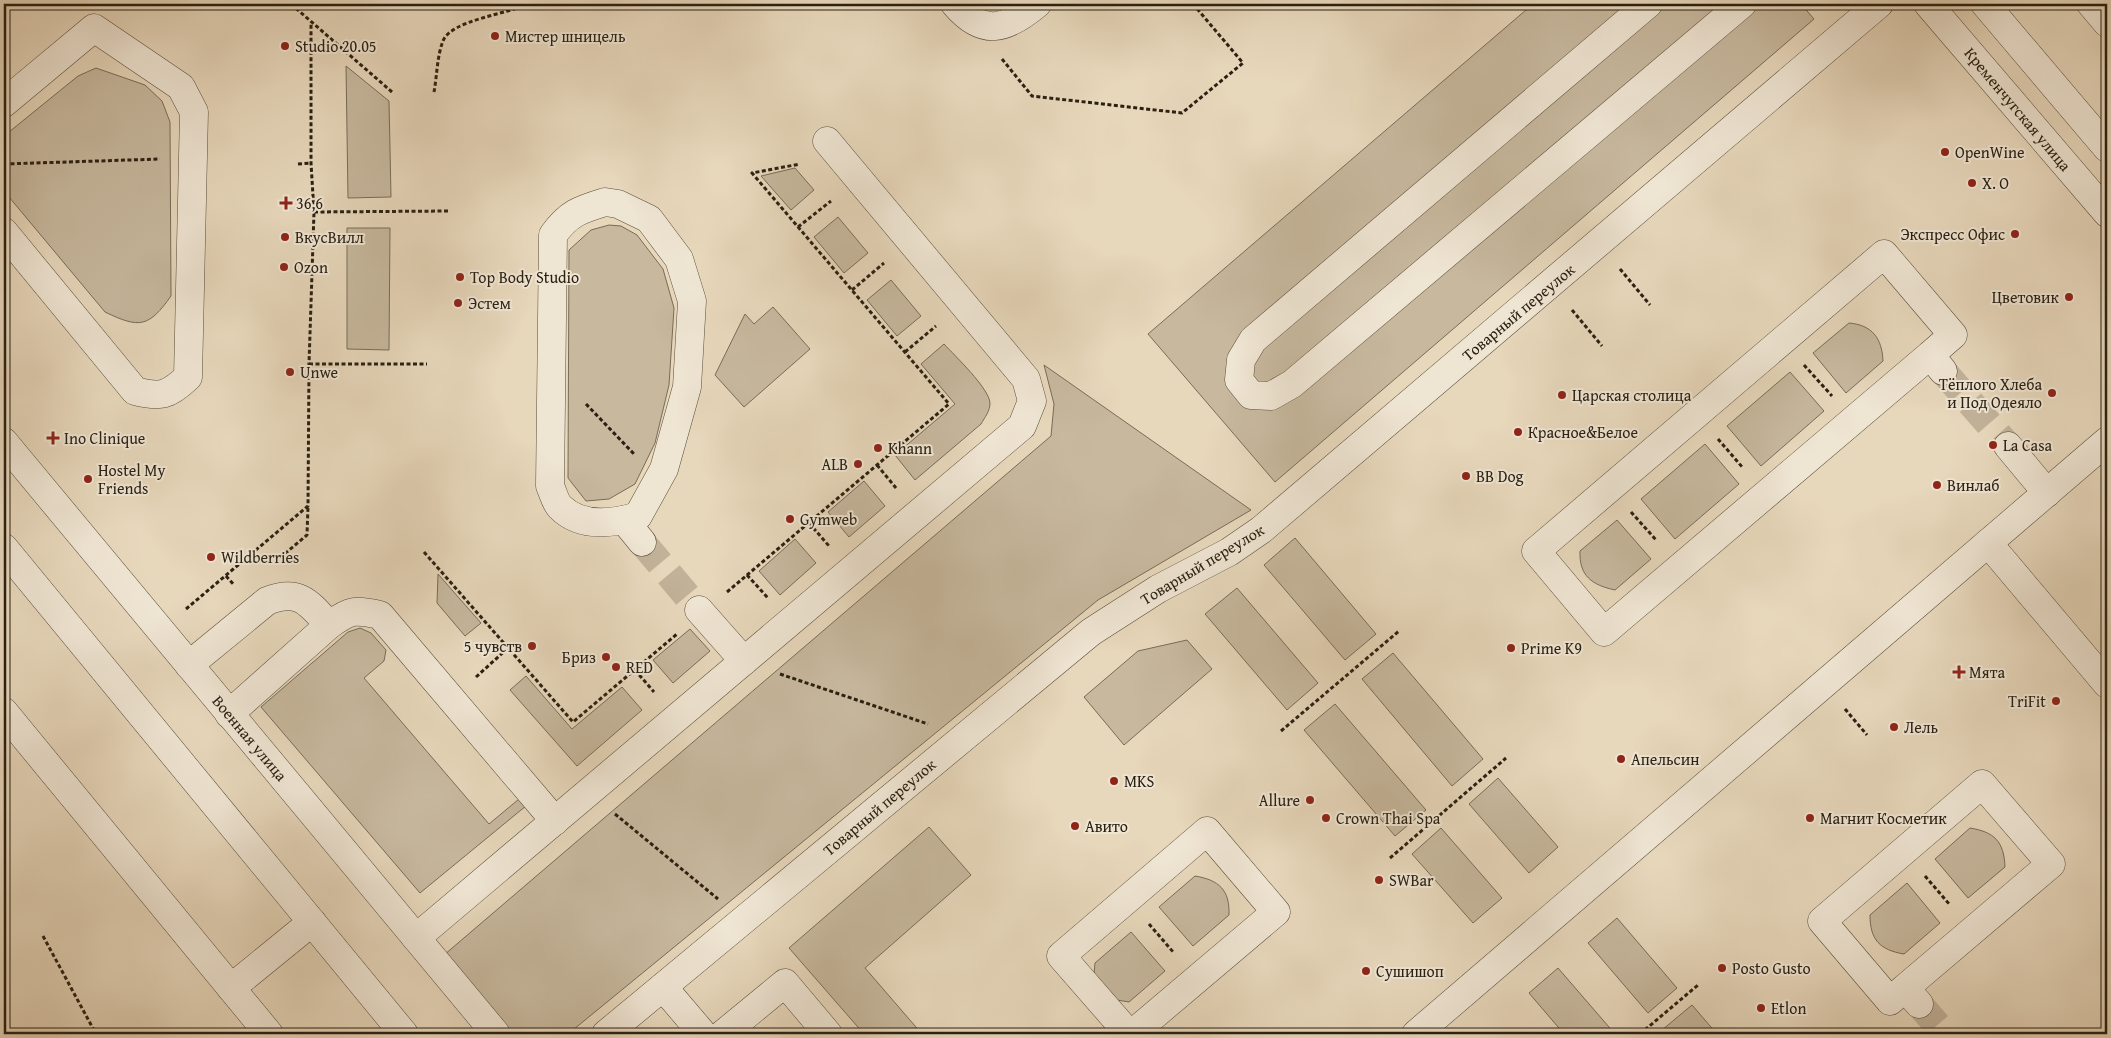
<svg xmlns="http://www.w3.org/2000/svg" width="2111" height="1038" viewBox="0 0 2111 1038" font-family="'Gentium Book Plus',serif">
  <rect width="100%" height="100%" fill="#e7d7bb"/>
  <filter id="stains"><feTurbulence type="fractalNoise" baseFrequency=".004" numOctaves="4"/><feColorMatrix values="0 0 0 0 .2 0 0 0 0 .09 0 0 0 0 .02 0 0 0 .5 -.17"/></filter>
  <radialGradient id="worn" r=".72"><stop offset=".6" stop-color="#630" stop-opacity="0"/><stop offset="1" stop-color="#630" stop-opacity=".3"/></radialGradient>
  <g fill="#c7b89e" stroke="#786c58">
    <path d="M1533,4H1801L1814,19L1275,482L1148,334Z"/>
    <path d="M346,66L389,101L391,197L348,198Z"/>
    <path d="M96,68L145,85L162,101L170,122L171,296C149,327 140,329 105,312L4,191V139L9,132L78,76Z"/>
    <path d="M795,168L814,190L791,210L761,176Z"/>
    <path d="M838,217L868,253L844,273L814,237Z"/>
    <path d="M609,225L621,226L637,235L663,269L674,308L669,385L655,443L635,484L609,499L586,501L568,478L569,250L591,230Z"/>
    <path d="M347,228H390L389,350L347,349Z"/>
    <path d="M891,280L921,316L897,336L867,300Z"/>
    <path d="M773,307L810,349L744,407L715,375L745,314L754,324Z"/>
    <path d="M1849,323C1872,325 1882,338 1883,361L1846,393L1813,353Z"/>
    <path d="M944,344C955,356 989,388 990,403C990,411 985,417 981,424L915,480L895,455L955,404L921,364Z"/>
    <path d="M1044,365L1251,510L1098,600L568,1034H510L444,955L1051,436L1054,404Z"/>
    <path d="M1790,372L1824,411L1761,466L1727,426Z"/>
    <path d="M1705,444L1739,484L1675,539L1641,499Z"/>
    <path d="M864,481L885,506L849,537L828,512Z"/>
    <path d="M1617,520L1651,559L1615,590C1592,585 1579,576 1580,551Z"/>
    <path d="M1295,538L1376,634L1345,660L1264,565Z"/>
    <path d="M795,539L816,563L780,595L759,571Z"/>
    <path d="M438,574L481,623L465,636L437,603Z"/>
    <path d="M1237,588L1318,683L1287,710L1205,614Z"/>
    <path d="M360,628L371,633L386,650L384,661L364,678L489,824L519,799L532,801L420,893L261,707L348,632Z"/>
    <path d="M690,629L710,651L673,683L653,660Z"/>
    <path d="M1187,640L1212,669L1124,745L1084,697L1138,651Z"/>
    <path d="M1393,653L1483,759L1452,786L1362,679Z"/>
    <path d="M526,676L572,729L622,687L642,710L577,766L510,690Z"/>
    <path d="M1335,704L1426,810L1395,836L1304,730Z"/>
    <path d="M1498,778L1558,847L1529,873L1469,804Z"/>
    <path d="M929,827L971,875L865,968L922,1034H864L789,948Z"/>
    <path d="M1441,828L1502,898L1473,923L1412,854Z"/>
    <path d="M1970,828C1994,832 2004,841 2005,867L1968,898L1935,859Z"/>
    <path d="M1195,876C1219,880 1230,890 1229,915L1193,946L1159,907Z"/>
    <path d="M1907,883L1940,923L1904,954C1880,950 1870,940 1870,915Z"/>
    <path d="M1617,918L1677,988L1648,1013L1588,943Z"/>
    <path d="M1131,932L1165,971L1129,1002L1117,1000L1094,975L1095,963Z"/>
    <path d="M1558,968L1615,1034H1564L1529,993Z"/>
    <path d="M1692,1005L1717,1034H1666L1662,1030Z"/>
  </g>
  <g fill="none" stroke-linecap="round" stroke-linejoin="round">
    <g stroke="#c1b299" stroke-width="28" stroke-dasharray="28 14" stroke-linecap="butt">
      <path d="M1943,371L2008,446"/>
      <path d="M642,542L699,610"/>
      <path d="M1919,1004L1945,1034"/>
    </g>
    <g stroke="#594e3c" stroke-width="29">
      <g id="minor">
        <path d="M955,4C983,37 1006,30 1037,4"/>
        <path d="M1648,4L1253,340L1241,360L1239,380L1251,395L1271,396L1292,384L1742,4"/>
        <path d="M1928,4L2107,213"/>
        <path d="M1985,4L2107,148"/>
        <path d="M2091,4L2107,23"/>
        <path d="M4,103L94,28L181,87L194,112L188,377C169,395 161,398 135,391L4,232"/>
        <path d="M605,202L618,204L649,219L679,259L692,301L687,387L664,469L638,516C612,524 581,528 560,507C555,502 553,492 550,486L553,235C569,213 579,210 605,202Z"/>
        <path d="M1930,355L1953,335L1884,254L1536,551L1604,632L1930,355L1943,371"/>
        <path d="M4,442L496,1034"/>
        <path d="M2008,446L2047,493"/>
        <path d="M624,520L642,542"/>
        <path d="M1988,543L2107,684"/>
        <path d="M4,548L404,1034"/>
        <path d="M699,610L744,661"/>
        <path d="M189,665L267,601C299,588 309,603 329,625C350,610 355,609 380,615L555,821"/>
        <path d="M4,712L269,1034"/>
        <path d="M229,714L329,625"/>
        <path d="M416,938L1022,426L1032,401L1026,379L827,141"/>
        <path d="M663,987L703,1034"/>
        <path d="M231,988L312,922"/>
        <path d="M1905,988L1890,1001L1822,921L1982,784L2051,864L1905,988L1919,1004"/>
        <path d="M606,1034L1091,632L1158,589L1229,552L1261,530L1879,4"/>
        <path d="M723,1034L785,983L828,1034"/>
        <path d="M1129,1034L1061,956L1207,831L1276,912L1132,1034"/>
        <path d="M1416,1034L2107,441"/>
      </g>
    </g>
    <g stroke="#2a2012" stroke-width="3" stroke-dasharray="4 2.5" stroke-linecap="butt">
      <path d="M291,4L392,92"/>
      <path d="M1002,59L1032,96L1182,113L1243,63L1193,4"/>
      <path d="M434,92C437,76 437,56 443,41C451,20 508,14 528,4"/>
      <path d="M4,164L160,159"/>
      <path d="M298,164L311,163"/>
      <path d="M314,212L448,211"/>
      <path d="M798,227L831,201"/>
      <path d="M1620,269L1650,305"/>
      <path d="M852,290L884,263"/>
      <path d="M1572,310L1602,346"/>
      <path d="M905,352L936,326"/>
      <path d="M309,364H427"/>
      <path d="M1804,365L1832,396"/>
      <path d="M586,404L634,454"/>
      <path d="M1718,439L1743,468"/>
      <path d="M877,465L896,488"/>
      <path d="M1631,512L1657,541"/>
      <path d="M809,523L829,546"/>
      <path d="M424,552L573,722L677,634"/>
      <path d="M275,562L307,535L308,506"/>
      <path d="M747,575L768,598"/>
      <path d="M226,576L234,585"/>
      <path d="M727,592L949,404L752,173L800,164"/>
      <path d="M186,609L308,506L309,364L314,212L311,163V22"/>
      <path d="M635,670L654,692"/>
      <path d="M780,674L928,724"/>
      <path d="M476,677L508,648"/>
      <path d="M1845,709L1867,735"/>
      <path d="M1281,731L1399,631"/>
      <path d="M615,814L718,899"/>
      <path d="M1390,858L1506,758"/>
      <path d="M1925,876L1950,905"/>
      <path d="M1149,924L1174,953"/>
      <path d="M43,936L96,1034"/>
      <path d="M1640,1034L1698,985"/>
    </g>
    <use href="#minor" stroke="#efe5d3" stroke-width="28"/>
  </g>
  <g fill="#8f2418" stroke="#efe5d3" stroke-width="2">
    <circle cx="495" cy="36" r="5"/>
    <circle cx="285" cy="46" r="5"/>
    <circle cx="1945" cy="152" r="5"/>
    <circle cx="1972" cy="183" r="5"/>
    <path d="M283.5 195.5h5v5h5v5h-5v5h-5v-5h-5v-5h5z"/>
    <circle cx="2015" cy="234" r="5"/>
    <circle cx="285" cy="237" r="5"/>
    <circle cx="284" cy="267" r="5"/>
    <circle cx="460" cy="277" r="5"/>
    <circle cx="2069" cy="297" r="5"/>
    <circle cx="458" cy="303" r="5"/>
    <circle cx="290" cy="372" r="5"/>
    <circle cx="2052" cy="393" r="5"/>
    <circle cx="1562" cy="395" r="5"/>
    <circle cx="1518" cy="432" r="5"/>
    <path d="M50.5 430.5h5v5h5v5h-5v5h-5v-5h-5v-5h5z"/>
    <circle cx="1993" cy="445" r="5"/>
    <circle cx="878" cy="448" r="5"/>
    <circle cx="858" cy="464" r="5"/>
    <circle cx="1466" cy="476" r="5"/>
    <circle cx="88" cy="479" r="5"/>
    <circle cx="1937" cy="485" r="5"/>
    <circle cx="790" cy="519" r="5"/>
    <circle cx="211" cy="557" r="5"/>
    <circle cx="532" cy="646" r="5"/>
    <circle cx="1511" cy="648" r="5"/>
    <circle cx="606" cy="657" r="5"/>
    <circle cx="616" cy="667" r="5"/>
    <path d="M1956.5 664.5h5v5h5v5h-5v5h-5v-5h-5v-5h5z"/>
    <circle cx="2056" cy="701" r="5"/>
    <circle cx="1894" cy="727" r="5"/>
    <circle cx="1621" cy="759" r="5"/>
    <circle cx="1114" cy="781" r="5"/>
    <circle cx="1310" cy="800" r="5"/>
    <circle cx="1326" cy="818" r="5"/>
    <circle cx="1810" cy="818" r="5"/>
    <circle cx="1075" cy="826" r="5"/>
    <circle cx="1379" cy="880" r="5"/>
    <circle cx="1722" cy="968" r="5"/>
    <circle cx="1366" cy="971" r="5"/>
    <circle cx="1761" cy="1008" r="5"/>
  </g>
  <g text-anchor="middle" stroke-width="4" stroke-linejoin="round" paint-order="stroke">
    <g font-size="16" fill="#2a2012" stroke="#efe5d3" text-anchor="start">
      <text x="505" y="42">Мистер шницель</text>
      <text x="295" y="52">Studio 20.05</text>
      <text x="1955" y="158">OpenWine</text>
      <text x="1982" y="189">X. O</text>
      <text x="296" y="209">36,6</text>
      <text x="2005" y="240" text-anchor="end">Экспресс Офис</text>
      <text x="295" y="243">ВкусВилл</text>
      <text x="294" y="273">Ozon</text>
      <text x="470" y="283">Top Body Studio</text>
      <text x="2059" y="303" text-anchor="end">Цветовик</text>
      <text x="468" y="309">Эстем</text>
      <text x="300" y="378">Unwe</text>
      <text x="2042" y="390" text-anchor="end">Тёплого Хлеба<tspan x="2042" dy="18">и Под Одеяло</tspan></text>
      <text x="1572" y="401">Царская столица</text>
      <text x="1528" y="438">Красное&amp;Белое</text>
      <text x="64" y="444">Ino Clinique</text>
      <text x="2003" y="451">La Casa</text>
      <text x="888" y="454">Khann</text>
      <text x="848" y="470" text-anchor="end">ALB</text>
      <text x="98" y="476">Hostel My<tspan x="98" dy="18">Friends</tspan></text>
      <text x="1476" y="482">BB Dog</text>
      <text x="1947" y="491">Винлаб</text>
      <text x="800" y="525">Gymweb</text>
      <text x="221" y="563">Wildberries</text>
      <text x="522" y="652" text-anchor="end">5 чувств</text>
      <text x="1521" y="654">Prime K9</text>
      <text x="596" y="663" text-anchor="end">Бриз</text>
      <text x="626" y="673">RED</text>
      <text x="1969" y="678">Мята</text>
      <text x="2046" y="707" text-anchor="end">TriFit</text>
      <text x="1904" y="733">Лель</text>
      <text x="1631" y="765">Апельсин</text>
      <text x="1124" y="787">MKS</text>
      <text x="1300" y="806" text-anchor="end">Allure</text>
      <text x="1336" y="824">Crown Thai Spa</text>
      <text x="1820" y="824">Магнит Косметик</text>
      <text x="1085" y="832">Авито</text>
      <text x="1389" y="886">SWBar</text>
      <text x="1732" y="974">Posto Gusto</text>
      <text x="1376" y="977">Сушишоп</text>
      <text x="1771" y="1014">Etlon</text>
    </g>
    <g font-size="16" fill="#2a2012" stroke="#efe5d3">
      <text transform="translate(2018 109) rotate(50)" y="6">Кременчугская улица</text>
      <text transform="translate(1518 312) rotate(-40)" y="6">Товарный переулок</text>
      <text transform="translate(1202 564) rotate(-31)" y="6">Товарный переулок</text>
      <text transform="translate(250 738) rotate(50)" y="6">Военная улица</text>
      <text transform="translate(879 807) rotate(-40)" y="6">Товарный переулок</text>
    </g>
  </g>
  <rect width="2111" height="1038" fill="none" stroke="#e7d7bb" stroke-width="20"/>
  <rect x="5" y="5" width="2101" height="1028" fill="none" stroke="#2a2012" stroke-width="2.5"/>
  <rect x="10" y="10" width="2091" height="1018" fill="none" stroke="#2a2012"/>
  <rect width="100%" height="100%" filter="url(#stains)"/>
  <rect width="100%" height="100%" fill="url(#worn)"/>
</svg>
